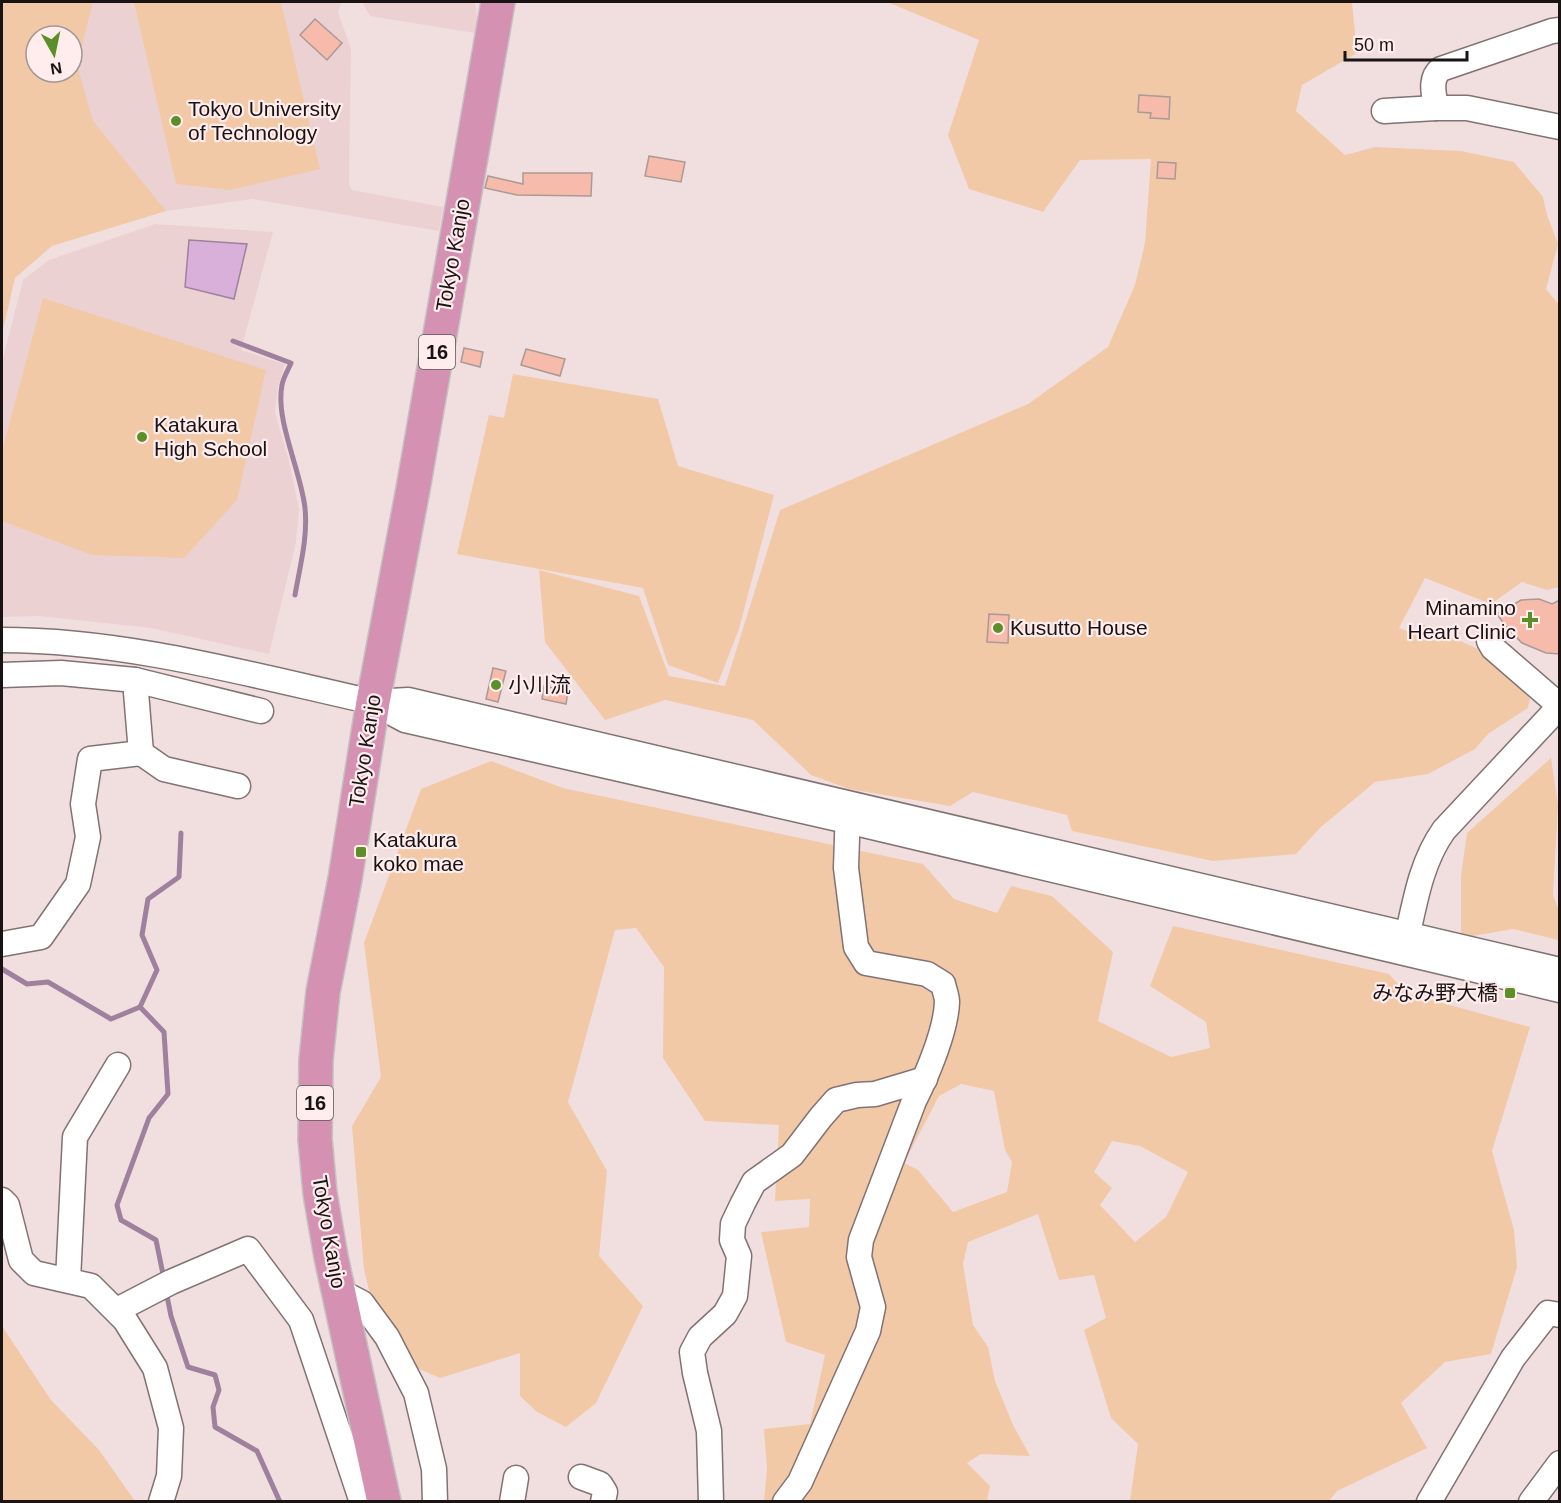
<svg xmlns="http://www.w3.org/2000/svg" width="1561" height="1503" viewBox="0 0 1561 1503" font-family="Arial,'Noto Sans JP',sans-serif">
  <rect width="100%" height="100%" fill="#f1dfe0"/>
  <g fill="#ecd1d2" fill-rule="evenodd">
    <path d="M2,2H342L338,12L351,49L349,185L352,190L443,207L439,231L253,199L95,221ZM36,36H72V72H36Z"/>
    <path d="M362,2H475L477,17L475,33L370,16Z"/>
    <path d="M155,224L273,232L241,350L285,364L278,386L275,412L289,461L299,509L296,542L269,654L151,628L39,616L2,617V362L23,280L49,260Z"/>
  </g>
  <g fill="#f2c9a7" fill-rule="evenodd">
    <path d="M2,2H93L77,65L93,121L166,211L52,246L15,278L2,334ZM36,36H72V72H36Z"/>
    <path d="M134,2H281L320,169L230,190L176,184Z"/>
    <path d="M887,2H1352L1357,53L1302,85L1296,111L1345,155L1375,147L1461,151L1514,162L1543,197L1547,215L1558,244L1546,289L1560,306L1559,587L1547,590L1522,582L1491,604L1425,578L1399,628L1414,634L1420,623L1487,653L1530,699L1528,708L1488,734L1475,749L1428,774L1375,782L1321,827L1296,854L1213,861L1072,831L1067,815L973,792L950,806L849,789L811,775L753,720L665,700L605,720L545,642L539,570L639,596L669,676L725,686L780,510L1028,404L1108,347L1135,285L1145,243L1151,159L1080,160L1043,212L969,189L948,135L979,40Z"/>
    <path d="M43,298L266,370L237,500L184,558L92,555L2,521V451Z"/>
    <path d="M513,374L658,399L678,466L774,495L739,629L718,683L668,665L643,588L457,554L489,415L504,418Z"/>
    <path d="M1551,758L1558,805L1553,895L1559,911V940L1513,929L1461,938V876L1467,833Z"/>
    <path d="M491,761L563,788L923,864L954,899L997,913L1011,886L1052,896L1113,952L1098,1021L1171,1057L1210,1048L1206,1022L1150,986L1173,926L1389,974L1406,993L1530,1027L1492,1151L1514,1230L1517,1267L1491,1354L1445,1362L1401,1403L1427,1448L1337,1491L1329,1501H1130L1138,1444L1111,1418L1084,1330L1106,1318L1094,1275L1059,1280L1038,1214L968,1242L963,1264L973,1325L988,1347L995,1381L1013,1425L1030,1456L981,1454L967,1463L990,1486L987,1501H764L767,1469L764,1429L810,1424L825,1355L786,1342L761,1232L809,1227L810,1199L775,1201L779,1125L705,1121L663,1058L664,967L636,928L615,930L568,1102L607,1171L599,1256L643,1306L596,1403L566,1427L537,1412L520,1396V1353L440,1378L384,1354L364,1269L352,1126L381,1077L364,943L421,789ZM961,1084L994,1091L1005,1150L1012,1162L1007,1192L953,1212L918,1170L904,1163L939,1096ZM1112,1141L1140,1146L1188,1172L1166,1217L1135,1242L1100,1205L1112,1188L1094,1172Z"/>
    <path d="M2,1326L51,1400L99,1450L135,1501H2Z"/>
  </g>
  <path fill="#d9b0d9" stroke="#9f819e" stroke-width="1.5" d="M189,240L247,244L234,299L185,287Z"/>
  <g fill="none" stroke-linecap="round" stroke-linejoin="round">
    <g stroke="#9f819e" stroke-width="5">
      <path d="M233,341L291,363C288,370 283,378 282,385C275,420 301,471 305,508C308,537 300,566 295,595"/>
      <path d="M2,969L27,984L48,982L111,1019L140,1007"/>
      <path d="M164,1279L156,1240L121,1220L117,1205L149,1118L168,1094L164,1032L140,1007L157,970L142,935L148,899L179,877L181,833"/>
      <path d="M166,1291L171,1316L188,1367L215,1375L219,1390L213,1407L215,1427L257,1451L280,1502"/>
      <path d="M1559,1502L1560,1501"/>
    </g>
  </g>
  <g fill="#f6bbaa" stroke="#aa9a95" stroke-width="1.5">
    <path d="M315,19L342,43L327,60L300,35Z"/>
    <path d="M1139,95L1170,97L1169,119L1150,118L1151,113L1138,112Z"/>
    <path d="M649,156L685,162L681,182L645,176Z"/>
    <path d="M1158,162L1176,163L1175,179L1157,178Z"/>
    <path d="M523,173H592L591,196L517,195L485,188L488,176L523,184Z"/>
    <path d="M464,348L483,352L480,367L461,362Z"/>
    <path d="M526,349L565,359L560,376L521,365Z"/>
    <path d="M1539,599L1552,604L1560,600V654L1546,653L1522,643L1506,627L1497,614L1521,600Z"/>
    <path d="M989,614L1009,615L1008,643L987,642Z"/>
    <path d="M493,668L506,671L498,702L486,699Z"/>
    <path d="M544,686L568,691L566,704L542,699Z"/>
  </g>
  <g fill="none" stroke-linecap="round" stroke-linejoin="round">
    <g stroke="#827273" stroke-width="27">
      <g id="minor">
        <path d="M1560,30L1552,31L1441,69C1429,78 1434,95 1436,108H1467L1560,127"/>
        <path d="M1384,111L1436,108"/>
        <path d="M2,640C127,640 251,675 373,702L408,700L1560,970"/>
        <path d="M1489,641L1493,648L1560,706"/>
        <path d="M2,675L61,673L135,680L141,753L90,759L83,804L88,837L78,884L41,937L2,944"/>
        <path d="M135,680L261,711"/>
        <path d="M373,703L405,720L847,821L1560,990"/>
        <path d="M141,753L164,769L238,786"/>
        <path d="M1404,951C1414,909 1419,865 1444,830L1560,706"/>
        <path d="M2,1200L7,1205L21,1260L34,1273L91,1286L125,1320L155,1368L171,1428L169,1476L161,1502"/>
        <path d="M68,1280L75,1137L118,1065"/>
        <path d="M339,1291L362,1303L387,1337L416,1393L434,1469L435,1502"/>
        <path d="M117,1310L171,1282L248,1249L301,1320L362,1502"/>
        <path d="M581,1477L600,1484L605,1492L603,1502"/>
        <path d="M512,1502L516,1478"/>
        <path d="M711,1502L709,1431L695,1373L692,1352L700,1337L725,1314L735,1296L739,1256L732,1240L733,1224L743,1203L754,1182L792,1155L821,1117L836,1100L857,1095L875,1094L925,1079"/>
        <path d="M785,1502L800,1482L868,1331L873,1307L859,1257L861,1240L914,1101C927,1075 946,1031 947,1002C947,996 944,989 943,984L927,974L866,963L856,947L846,868L848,807"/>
        <path d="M1429,1502L1513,1358L1548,1313L1560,1315"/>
        <path d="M1531,1502L1560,1463"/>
      </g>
    </g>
    <g stroke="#c3c2c2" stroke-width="36">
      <path id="highway" d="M384,1502L331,1257L320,1193L315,1139L316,1060L323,992L345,879L373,702L413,489L498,2"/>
    </g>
    <use href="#minor" stroke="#fff" stroke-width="24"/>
    <use href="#highway" stroke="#d591b1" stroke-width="33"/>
  </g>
  <g fill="#5c8f27" stroke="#ffeced" stroke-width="2">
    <circle cx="176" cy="121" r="6"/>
    <circle cx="142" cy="437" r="6"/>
    <path d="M1527 611h6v6h6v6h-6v6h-6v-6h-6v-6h6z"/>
    <circle cx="998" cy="628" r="6"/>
    <circle cx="496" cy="685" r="6"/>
    <rect x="355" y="846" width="12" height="12" rx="3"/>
    <rect x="1504" y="987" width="12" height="12" rx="3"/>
  </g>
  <g text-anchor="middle" stroke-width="4.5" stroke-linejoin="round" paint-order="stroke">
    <g fill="#ffeced" stroke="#5e5455" stroke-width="1.5">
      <rect x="419" y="335" width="36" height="34" rx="4.5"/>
      <rect x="297" y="1086" width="36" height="34" rx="4.5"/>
    </g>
    <g font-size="20" font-weight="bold" fill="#191314">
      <text x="437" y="359">16</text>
      <text x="315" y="1110">16</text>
    </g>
    <g font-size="21" fill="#191314" stroke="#ffeced" text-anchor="start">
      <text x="188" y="116">Tokyo University<tspan x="188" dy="24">of Technology</tspan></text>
      <text x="154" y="432">Katakura<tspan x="154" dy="24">High School</tspan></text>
      <text x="1516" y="615" text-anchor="end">Minamino<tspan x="1516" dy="24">Heart Clinic</tspan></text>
      <text x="1010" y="635">Kusutto House</text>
      <text x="508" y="692">小川流</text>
      <text x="373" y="847">Katakura<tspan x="373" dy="24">koko mae</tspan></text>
      <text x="1498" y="1000" text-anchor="end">みなみ野大橋</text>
    </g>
    <g font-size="21" fill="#191314" stroke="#ffeced">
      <text transform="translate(453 255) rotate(-80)" y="7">Tokyo Kanjo</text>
      <text transform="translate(365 751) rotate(-81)" y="7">Tokyo Kanjo</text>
      <text transform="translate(329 1232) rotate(80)" y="7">Tokyo Kanjo</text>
    </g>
  </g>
  <rect width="1561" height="1503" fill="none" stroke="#191314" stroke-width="6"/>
  <g transform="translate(54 54) rotate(171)"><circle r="28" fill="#ffeced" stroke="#a39596" stroke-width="1.5"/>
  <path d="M0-4.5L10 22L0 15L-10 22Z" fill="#5c8f27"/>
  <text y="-9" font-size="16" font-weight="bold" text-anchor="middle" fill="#191314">N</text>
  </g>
  <path d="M1345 51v9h122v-9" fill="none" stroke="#191314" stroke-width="3"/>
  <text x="1354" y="51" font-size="18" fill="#191314" stroke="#ffeced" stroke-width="4.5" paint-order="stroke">50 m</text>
</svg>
